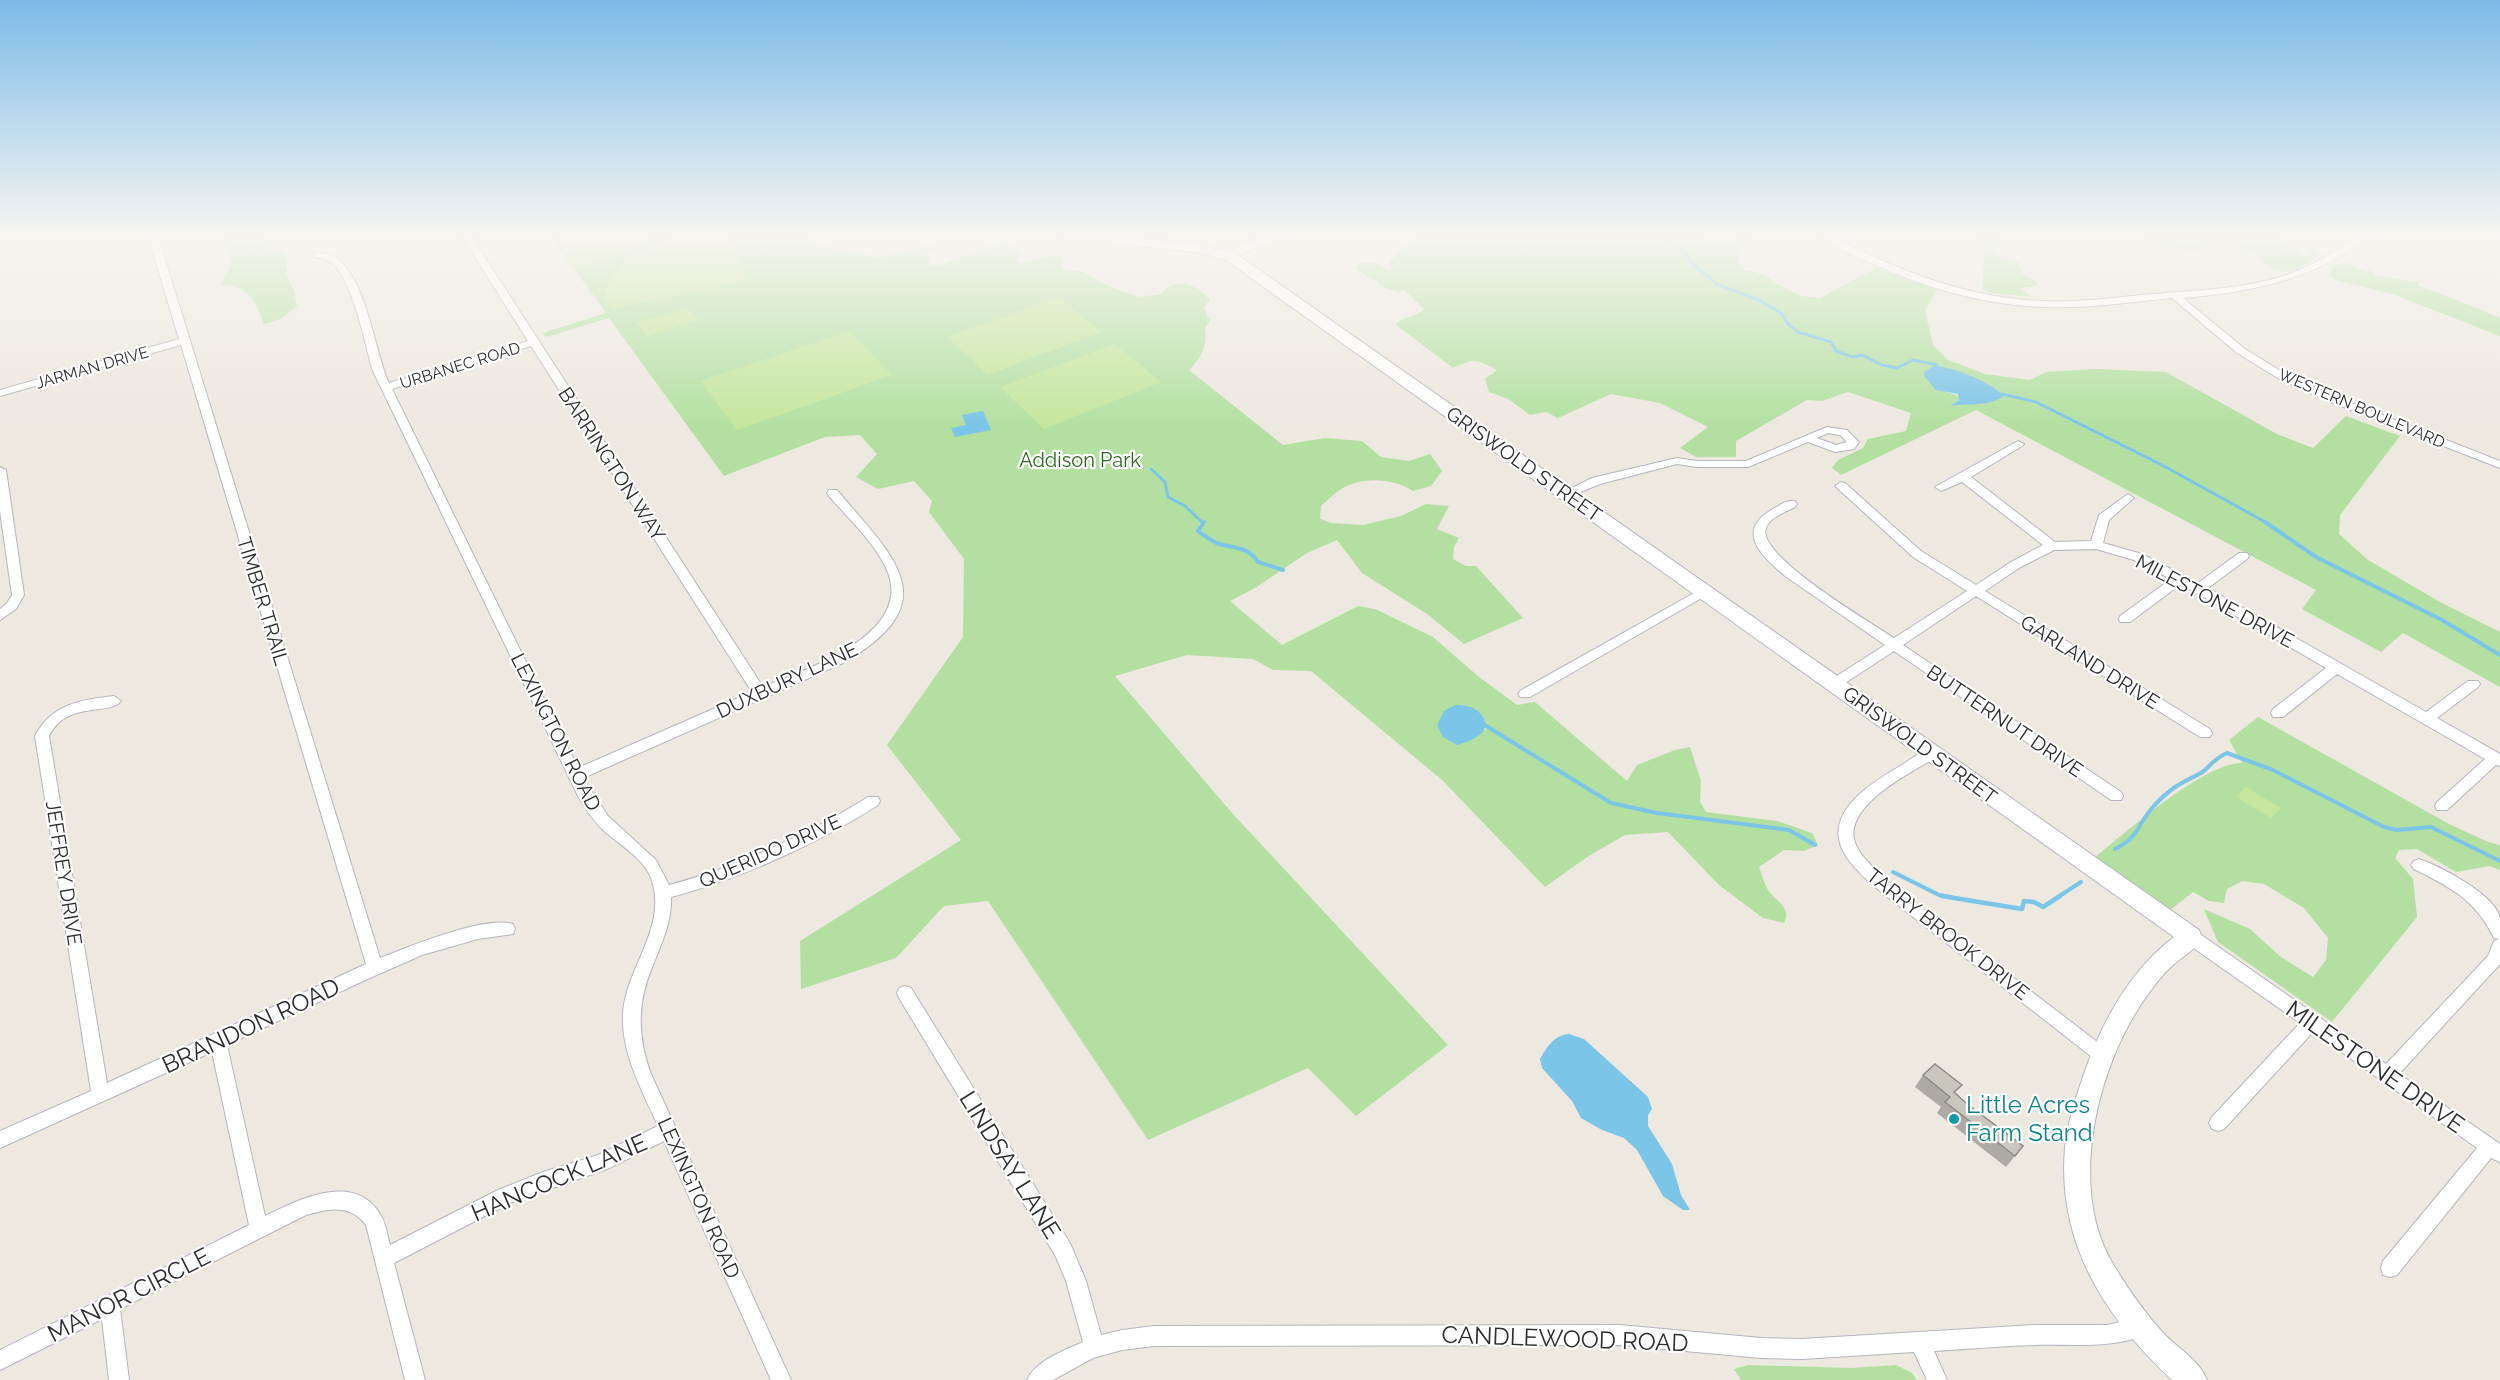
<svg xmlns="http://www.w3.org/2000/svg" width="2500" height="1380" viewBox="0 0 2500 1380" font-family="Raleway,sans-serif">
  <rect width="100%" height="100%" fill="#ede8e0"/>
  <g fill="#b3e0a1" fill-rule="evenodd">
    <path d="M220,233H264L266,249L286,252L287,276L294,291L297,306L281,319L264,324C255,300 249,286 221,285L232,262Z"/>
    <path d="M548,233H811L805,242L880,258L930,245L938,251L928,254L930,265H942L1001,242H1007L1024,254L1016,258L1020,263L1057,255L1063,257L1062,269L1083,272L1108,286L1140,297L1161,294C1176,275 1196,285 1210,299L1204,308L1210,321L1205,328C1208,346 1201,358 1189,370L1283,445L1325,438L1362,441L1381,457L1409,461L1430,454L1442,471L1431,486L1413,491C1393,478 1361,476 1340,490C1333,494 1327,501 1321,506L1320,518L1330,523L1363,525L1401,516L1426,504L1449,506L1437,529L1459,538L1454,547L1453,559L1466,566H1476L1523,618L1464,644L1427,614L1362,573L1337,540L1307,553L1255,588L1230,601L1282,645L1358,606L1375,609L1433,637L1479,677L1517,705L1535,702L1627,781L1637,765L1675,750L1690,747L1701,781L1700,802L1706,812L1777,821L1812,833L1818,845L1804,851L1784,850L1759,867C1762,874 1764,884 1768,890C1776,902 1792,907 1784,923L1763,918L1719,885L1668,832L1625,835L1587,857L1545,887L1442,780L1311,671L1273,670L1253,659L1187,655L1115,676L1232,813L1448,1045L1356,1116L1308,1068L1148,1140L988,901L944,906L896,958L801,989L800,941L961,840L887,745L963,637L964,559L929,512L932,501L914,481L878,489L856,477L877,454L860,435L825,437L724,476L609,318L546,337L543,333L606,313ZM1455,705C1471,704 1487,712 1486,730L1437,725Z"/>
    <path d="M1422,233H1690L1711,242L1724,244L1747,234L1750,237L1738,254L1739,267C1750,273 1766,271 1773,282L1801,296L1820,298L1876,268L1937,290L1925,311L1933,345L1948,360L1985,374L2030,380L2046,372L2096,369L2166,372L2277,434L2313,448L2346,416L2400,436L2340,515L2339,534L2368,560L2440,602L2500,632V687L2403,633L2381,652L2302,609L2316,590L1976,410L1841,475L1832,468L1838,460L1863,448L1868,439L1906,431L1911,413L1848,392L1822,401L1807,400L1736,441V457H1696L1680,448L1708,427L1660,403L1611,394L1558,418L1546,412L1530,415L1508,399L1489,392L1485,379L1497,370C1476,359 1474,358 1453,368L1395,324C1404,317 1415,317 1424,309L1404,290L1398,292L1380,286L1376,280L1370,279L1355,268L1359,263H1376L1392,272L1390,262L1404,247L1419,240ZM1934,366L1949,368L1982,404L1968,403L1950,406L1959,400V396L1943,391Z"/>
    <path d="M1967,233L2030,235L1997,238L1992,244L1995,254L2018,262L2023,274L2037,282L2038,284L2032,287L2020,288L2032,297L1991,293L1982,289L1985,242L1973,239Z"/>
    <path d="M2136,233H2235C2242,242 2254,241 2261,233H2273L2276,240L2290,246L2304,256H2310L2305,248H2313L2320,252L2313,260L2296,270L2284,272L2267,267L2257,255L2227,243L2212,242L2191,253L2143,239Z"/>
    <path d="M2344,262L2365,272L2369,271L2368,268L2373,270L2374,274L2379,276L2417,282L2419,286C2446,296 2473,306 2500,318V336L2395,295L2336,280L2330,275L2332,266Z"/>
    <path d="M2258,717L2449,824L2488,842L2500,845V870L2489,866L2456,872L2417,849L2399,850L2395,858L2413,879L2417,917L2332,1022L2218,942L2204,909L2250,929L2281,957L2313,977L2326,960L2328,938L2304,908L2264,884L2242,881L2227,889L2224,903L2209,901L2193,892L2169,911L2093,859C2124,834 2203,763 2242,763L2229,740Z"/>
    <path d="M1748,1365L1851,1368L1896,1365L1912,1373L1917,1380H1741L1734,1369Z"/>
  </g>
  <g fill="#c4e69d">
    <path d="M561,233H656L626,254L574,270L565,259Z"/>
    <path d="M681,233H730L746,279L737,283L612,309C585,277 659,241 681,233Z"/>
    <path d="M1059,297L1101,332L987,375L947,337Z"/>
    <path d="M687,308L698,320L647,336L637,323Z"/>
    <path d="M850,331L892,375L737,430L700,381Z"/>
    <path d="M1115,344L1161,382L1044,429L1000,387Z"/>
    <path d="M2246,787L2281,808L2271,818L2236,797Z"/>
  </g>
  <g fill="#7bc5e8">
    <path d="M1934,366C1950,365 1993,383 2003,396C1991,407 1966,403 1950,406L1959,400L1958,394L1936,390L1924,376V372Z"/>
    <path d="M983,411L991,430L955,437L951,428L966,425L962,415Z"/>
    <path d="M1455,705C1470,704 1484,710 1486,726C1482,737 1468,742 1457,745L1443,737L1437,725L1444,711Z"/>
    <path d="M1569,1034L1584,1039L1648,1097L1652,1109L1648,1115V1126L1672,1164L1681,1195L1690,1210H1683L1663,1196L1637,1150L1624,1138L1602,1130L1581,1118L1572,1101L1542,1068L1540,1059C1547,1047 1554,1035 1569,1034Z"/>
  </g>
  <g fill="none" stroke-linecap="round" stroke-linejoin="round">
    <g stroke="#7bc5e8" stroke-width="3">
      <path d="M1651,233L1683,249L1692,263L1717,284L1761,301L1781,313L1788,324L1798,332L1831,342L1836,351L1853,357L1862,355L1882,365L1897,368L1913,360L1937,365"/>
      <path d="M2002,394L2036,402L2162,465L2267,523"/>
      <path d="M1151,469L1165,482L1168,497L1185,506L1203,523"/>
    </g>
    <g stroke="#7bc5e8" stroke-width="4">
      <path d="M1204,522L1198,531C1204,535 1212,542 1219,544C1234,548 1249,547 1258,562L1283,570"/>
      <path d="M2265,522L2316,557L2442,620L2500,655"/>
      <path d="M1483,724L1611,803L1657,813L1789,830L1815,845"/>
      <path d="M2115,849C2140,836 2136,827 2152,808C2170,788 2179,784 2201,773C2211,767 2212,759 2227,753L2273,770L2384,827L2397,830L2431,827L2500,861"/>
      <path d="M1893,872L1939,895L1951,897"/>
      <path d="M2058,897L2081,882"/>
    </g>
    <path stroke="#7bc5e8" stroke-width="4.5" d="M1942,896L2022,909L2024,901L2034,902L2043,907L2060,896"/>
    <g stroke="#b4b6bf" stroke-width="2">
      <g id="minor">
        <path d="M147,233H157L380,958C408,947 485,915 513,924L515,929L513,934L478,939L422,955L361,982L227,1045L265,1216C298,1200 354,1171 380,1214C386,1223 387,1235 390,1245L498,1190L543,1172L598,1155L658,1126C642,1090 621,1054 623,1013C626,968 667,928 652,881C645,858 619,845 602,829C592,819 585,808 578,796L372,369C366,345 351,277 332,263C327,259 320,258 314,257V253C364,247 373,350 389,383L528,341L460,233H469L763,687C806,669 917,634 886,568C873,541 848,518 829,496L827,493L829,490H837C894,558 949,602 843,663L583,778L608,816L656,860L669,885C734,868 811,833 868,797H878L880,801L878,805C819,843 740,879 671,897C672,922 662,942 653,965C637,1002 637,1036 651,1074L791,1380H771L664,1141L607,1169L510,1203L394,1263L425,1380H405L366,1225C350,1204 329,1208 306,1215L120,1309L129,1380H109L102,1319L0,1370V1350L249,1225L212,1052L0,1148V1131L91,1091L35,736C52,704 80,700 114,696L121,701C110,716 67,700 49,736L107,1083L366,964L181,345L0,396V390L179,339ZM531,346L752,692L578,768L392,389Z"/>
        <path d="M1816,233H1827C1894,270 1966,298 2043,301C2080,303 2116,297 2153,294C2199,290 2248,289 2292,273C2318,263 2341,248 2364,233H2375C2367,241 2355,247 2344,254C2294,284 2241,293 2183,298L2245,349L2289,376L2336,397L2500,461V468L2328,401L2281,380L2237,353L2172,298C2129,302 2087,309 2044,307C1987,305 1932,290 1880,267C1859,258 1833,248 1816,233Z"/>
        <path d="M1827,427L1847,430L1859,442L1854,449L1835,452L1808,442L1748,467H1697L1677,464L1600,484L1566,498L1560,494L1592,478L1677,458L1697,461H1746ZM1828,433L1840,435L1847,442L1836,445L1817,438Z"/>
        <path d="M2018,441L2024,444L2022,446L1971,477L2055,542L2091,541L2099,515L2128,494L2134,498L2109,520L2103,543L2142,554L2198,583L2239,553H2247L2249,556L2247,559L2208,588L2426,712L2468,681H2478L2480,684L2478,687L2437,718L2500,754V766L2496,765L2447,810H2437L2435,806L2437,802L2485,759L2337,674L2283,717H2273L2271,713L2273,709L2326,668L2181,584L2130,622H2120L2119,619L2120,616L2171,579L2134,560L2096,549L2054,550L2019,568L1985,591L2210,729L2212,733L2210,737H2200L1976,596L1903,645L2121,792L2123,796L2121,800H2111L1894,651L1839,687H1829L1827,684L1829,681L1885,645L1785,576C1762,556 1734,531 1773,509C1780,505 1787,500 1795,501L1797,504L1795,507C1786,512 1770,517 1766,528C1755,555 1872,623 1894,638L1967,591L1913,557L1835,486L1841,482L1845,483L1921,551L1976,585L2011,562L2043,545L1962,482L1941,491L1935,487Z"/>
        <path d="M0,467L6,470L24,595L16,609L0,620V609L7,603L12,595L0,511Z"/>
        <path d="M1703,588L1707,589L1709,592L1707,595L1530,697H1520L1518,694L1520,691Z"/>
        <path d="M1930,749L1935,750L1937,754L1935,758C1910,773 1847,804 1854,839C1857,854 1872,865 1881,876L2109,1051L2111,1056L2109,1061L2103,1064L2097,1061L1871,884C1859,872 1842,857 1839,839C1833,805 1878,779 1902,765C1911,759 1920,752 1930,749Z"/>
        <path d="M2419,859C2440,866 2496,895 2500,918C2500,932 2500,949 2500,964L2399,1074L2500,1144V1162L2491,1158L2397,1275L2390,1277L2383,1275L2381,1268L2383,1261L2477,1148L2313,1032L2224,1129L2218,1131L2212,1129L2209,1123L2212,1117L2300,1023L2185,942L2183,937L2185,932L2191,930L2197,932L2386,1064L2488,956L2494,941L2499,939L2494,938C2475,899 2451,888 2414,869L2411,865L2414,861Z"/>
        <path d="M905,986L911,988L1070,1243L1086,1281L1101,1335L1122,1330L1154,1326L1620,1325L1761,1338L1802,1339L2036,1325H2107L2138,1318L2145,1321L2148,1328L2145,1335C2110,1349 2072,1344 2035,1345C2001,1346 1968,1349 1934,1351L1947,1380H1927L1914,1352L1802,1359L1761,1358L1620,1345L1154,1346L1122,1350L1093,1358L1053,1380H1027C1035,1361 1065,1350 1083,1342L1066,1281L1056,1257L899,998L897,993L899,988Z"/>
      </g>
    </g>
    <g stroke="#b4b6bf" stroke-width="2">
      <path id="secondary" d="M1044,233H1092L1196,244L1224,251L1274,233H1294L1238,255L2199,930L2202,937C2197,949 2183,956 2173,965C2164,973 2156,983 2149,993C2098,1061 2066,1187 2113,1264C2128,1289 2144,1312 2164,1334C2179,1349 2199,1360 2207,1380H2172C2105,1317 2057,1244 2065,1148C2068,1118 2079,1088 2089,1060C2107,1013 2133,968 2174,937L1226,260L1196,252L1051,237Z"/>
    </g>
    <use href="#minor" fill="#fff" fill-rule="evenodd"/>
    <use href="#secondary" fill="#fff" fill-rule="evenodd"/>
  </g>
  <path fill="#adaaa3" d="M1923,1075L1955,1093L1967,1104L2023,1146L2006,1167L1937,1113L1941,1107L1915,1087Z"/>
  <path fill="#c9c6be" stroke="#8d8b85" stroke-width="1.5" d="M1935,1064L1962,1085L1954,1092L1967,1104L2023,1146L2015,1156L1945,1102L1950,1097L1923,1075Z"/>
  <linearGradient id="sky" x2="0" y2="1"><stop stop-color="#7cbbe8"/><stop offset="0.55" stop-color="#f7f5f1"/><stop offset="1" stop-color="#f7f5f1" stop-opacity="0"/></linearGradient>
  <rect width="2500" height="426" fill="url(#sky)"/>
  <circle fill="#0f9aa8" stroke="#fff" stroke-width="2" cx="1954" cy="1119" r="6"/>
  <g text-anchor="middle" stroke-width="4.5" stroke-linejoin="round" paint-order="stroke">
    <g font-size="16" fill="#2d2d2d" stroke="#fff">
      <text transform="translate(460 365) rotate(-17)" y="6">URBANEC ROAD</text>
      <text transform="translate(92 367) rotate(-16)" y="6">JARMAN DRIVE</text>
      <text transform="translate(2362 408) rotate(23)" y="6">WESTERN BOULEVARD</text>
    </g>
    <g font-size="20" fill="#2b6720" stroke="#fff">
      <text x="1080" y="467">Addison Park</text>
    </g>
    <g font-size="20" fill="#2d2d2d" stroke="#fff">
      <text transform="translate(612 464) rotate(57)" y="7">BARRINGTON WAY</text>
      <text transform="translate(1524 464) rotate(35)" y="7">GRISWOLD STREET</text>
      <text transform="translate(263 601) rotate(73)" y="7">TIMBER TRAIL</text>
      <text transform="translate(2215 601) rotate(28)" y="7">MILESTONE DRIVE</text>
      <text transform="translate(2090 662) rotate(32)" y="7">GARLAND DRIVE</text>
      <text transform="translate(787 680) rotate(-25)" y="7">DUXBURY LANE</text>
      <text transform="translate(2005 721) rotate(34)" y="7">BUTTERNUT DRIVE</text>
      <text transform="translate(556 732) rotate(63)" y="7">LEXINGTON ROAD</text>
      <text transform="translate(1920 745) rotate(36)" y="7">GRISWOLD STREET</text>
      <text transform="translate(770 851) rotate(-24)" y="7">QUERIDO DRIVE</text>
      <text transform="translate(64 873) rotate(81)" y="7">JEFFREY DRIVE</text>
      <text transform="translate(1948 934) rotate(38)" y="7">TARRY BROOK DRIVE</text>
      <text transform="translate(699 1198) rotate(66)" y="7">LEXINGTON ROAD</text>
    </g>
    <g font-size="24" fill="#2d2d2d" stroke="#fff">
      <text transform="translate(251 1026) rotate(-25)" y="8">BRANDON ROAD</text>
      <text transform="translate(2375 1067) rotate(35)" y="8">MILESTONE DRIVE</text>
      <text transform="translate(1010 1165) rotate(58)" y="8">LINDSAY LANE</text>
      <text transform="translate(559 1178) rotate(-23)" y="8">HANCOCK LANE</text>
      <text transform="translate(129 1295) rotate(-27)" y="8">MANOR CIRCLE</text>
      <text transform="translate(1565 1339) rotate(2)" y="8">CANDLEWOOD ROAD</text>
    </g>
    <g font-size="24" fill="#0d838f" stroke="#fff" text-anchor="start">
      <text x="1966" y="1113">Little Acres<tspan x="1966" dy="28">Farm Stand</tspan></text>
    </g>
  </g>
</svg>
